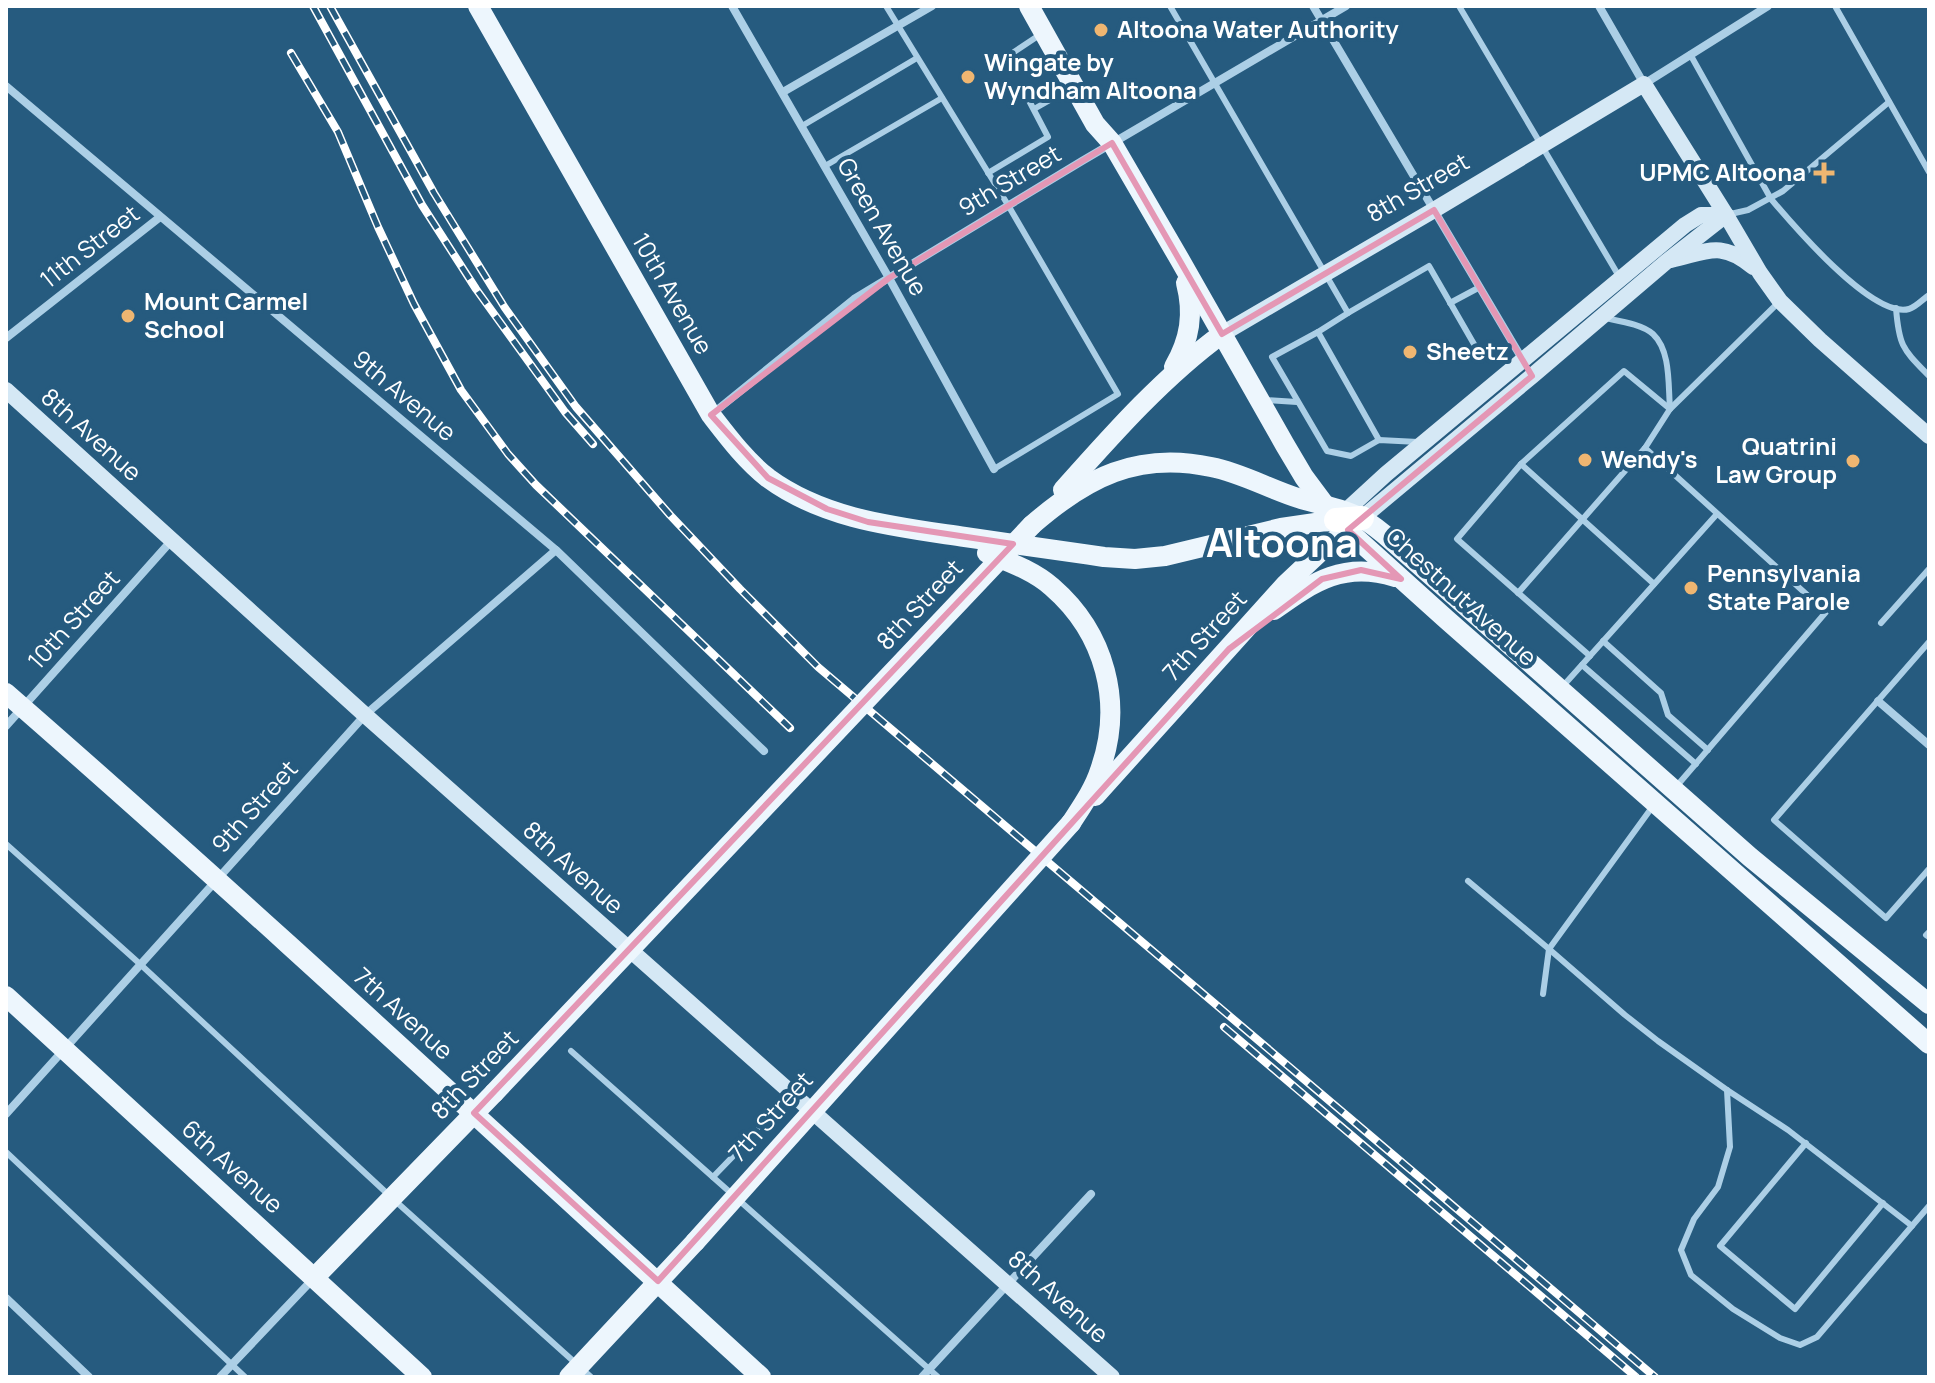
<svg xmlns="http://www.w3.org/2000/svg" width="1935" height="1383" viewBox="0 0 1935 1383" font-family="Manrope,sans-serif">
  <rect width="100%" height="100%" fill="#265b7f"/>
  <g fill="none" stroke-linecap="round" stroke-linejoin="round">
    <g stroke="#accfe6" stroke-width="6">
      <path d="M886,6L1008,205L1118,394L994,469"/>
      <path d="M1170,6L1348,313L1318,332L1379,440"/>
      <path d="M1459,6L1620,278"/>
      <path d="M1835,6L1929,172"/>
      <path d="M1690,54L1771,199C1793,225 1873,319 1909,309C1916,307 1923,299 1929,295"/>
      <path d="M1012,69L1014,52L1041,34"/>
      <path d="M1034,109L1071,88"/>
      <path d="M802,126L917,58"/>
      <path d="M825,166L942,98"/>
      <path d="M988,173L1048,137L1024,91"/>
      <path d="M1726,215L1748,210L1783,191L1889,102"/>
      <path d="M1450,303L1480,287"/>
      <path d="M1896,308C1899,347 1903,349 1929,376"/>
      <path d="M1348,313L1429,266L1482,358"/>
      <path d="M1605,318C1619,321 1642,324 1653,334C1671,351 1668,385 1670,408"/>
      <path d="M1318,332L1272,357L1327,451L1351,456L1379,440L1418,442"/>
      <path d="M1266,400L1297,402"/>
      <path d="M1645,448L1826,612L1675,788"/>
      <path d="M1521,464L1654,584"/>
      <path d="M1518,593L1645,448L1670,409L1778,303"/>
      <path d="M1881,623L1929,569"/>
      <path d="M1603,641L1661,693L1668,715L1708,750"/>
      <path d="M1929,642L1774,820L1886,918L1929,869"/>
      <path d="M1590,656L1457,539L1521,464L1624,371L1670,409"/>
      <path d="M1582,665L1696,764"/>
      <path d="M1563,686L1717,514"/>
      <path d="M6,844L140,964L392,1198L591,1377"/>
      <path d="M1468,881L1549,949L1625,1015L1658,1041L1727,1090L1788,1130L1912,1226"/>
      <path d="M1929,932L1926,935L1929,937"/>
      <path d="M1543,994L1549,949L1653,806"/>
      <path d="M571,1051L938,1377"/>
      <path d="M1727,1090L1730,1147L1718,1187L1694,1219L1681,1250L1691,1275L1733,1309L1780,1338L1800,1345L1817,1337L1929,1206"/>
      <path d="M1806,1143L1720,1246L1795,1309L1883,1203"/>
      <path d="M6,1152L245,1377"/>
      <path d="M713,1177L767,1121L766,1115"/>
    </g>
    <g stroke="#accfe6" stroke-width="8">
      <path d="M732,6L889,278L994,469"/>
      <path d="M1313,6L1524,362"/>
      <path d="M1599,6L1644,84L1768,6"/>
      <path d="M6,86L556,550L764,751"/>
      <path d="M783,92L932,6"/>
      <path d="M6,338L160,217"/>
      <path d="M712,414L854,299L1082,161L1346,6"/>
      <path d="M1878,701L1929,745"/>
      <path d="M6,726L172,540"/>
      <path d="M6,1114L365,715L556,550"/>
      <path d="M6,1298L89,1377"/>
      <path d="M220,1377L313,1279"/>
      <path d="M922,1377L1091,1194"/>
    </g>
    <g stroke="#d5e8f5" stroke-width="16">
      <path d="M1671,260C1707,252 1721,240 1753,267"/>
      <path d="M1222,334L1434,210L1644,84L1726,215L1760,273L1780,301L1820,340L1929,436"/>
      <path d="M6,390L365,715L1112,1377"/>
      <path d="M1338,518L1386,474L1685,225L1701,215H1726"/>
      <path d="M1362,518L1532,376L1666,262L1726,215"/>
    </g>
    <g stroke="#edf6fd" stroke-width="20">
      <path d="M478,6L711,415C728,437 746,461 768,478C825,520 898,527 965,537C1012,544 1058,550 1104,557L1135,559L1165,556L1281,528L1336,520"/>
      <path d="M1029,6L1095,124L1112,143L1180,260L1285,445L1304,477L1336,520L1446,619L1929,1044"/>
      <path d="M1174,367C1190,339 1194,314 1186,283"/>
      <path d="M1063,490C1112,435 1162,378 1222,334"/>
      <path d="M1032,525C1086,478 1137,451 1211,467C1242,473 1269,489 1298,498C1320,505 1343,508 1363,519C1373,525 1383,533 1392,541L1750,857L1929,1004"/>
      <path d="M987,553C1009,562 1034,571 1052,587C1105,633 1124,703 1100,770C1094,789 1082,806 1071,823"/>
      <path d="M1274,610C1314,581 1345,561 1395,577"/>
      <path d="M6,693C262,916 510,1148 761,1377"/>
      <path d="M1095,796L1286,584L1321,551L1357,522"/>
      <path d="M6,996L422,1377"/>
      <path d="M315,1277L494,1093"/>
      <path d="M569,1377L695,1242"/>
    </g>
    <path stroke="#fff" stroke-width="24" d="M1336,520L1362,518"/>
    <g stroke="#fff" stroke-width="8">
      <g id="rail">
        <path d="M313,6L422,205L476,289L565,412L593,444"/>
        <path d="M330,6L434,193L505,308L576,407L670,515L740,589L818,667L1655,1377"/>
        <path d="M291,53L338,132L378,227L414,304L461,390L508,454L536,485L790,728"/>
        <path d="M1224,1027L1636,1377"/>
      </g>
    </g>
    <use href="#rail" stroke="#265b7f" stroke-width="5" stroke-dasharray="15" stroke-linecap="butt"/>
    <g stroke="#edf6fd" stroke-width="20">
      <path d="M494,1093L1032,525"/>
      <path d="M695,1242L1071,823"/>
    </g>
  </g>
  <path fill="none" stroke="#e497b5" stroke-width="6" stroke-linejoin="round" d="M1112,143L1222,334L1434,210L1532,376L1348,530L1401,579L1361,570L1322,579L1229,649L658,1281L474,1113L1013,544L868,522L827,509L768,478L711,415L889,278Z"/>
  <g fill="#efb671" stroke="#265b7f" stroke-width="3">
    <circle cx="1101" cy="30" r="8"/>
    <circle cx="968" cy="77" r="8"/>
    <path d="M1820 161h8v8h8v8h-8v8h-8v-8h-8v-8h8z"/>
    <circle cx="128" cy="316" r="8"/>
    <circle cx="1410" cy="352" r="8"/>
    <circle cx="1585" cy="460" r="8"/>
    <circle cx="1853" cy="461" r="8"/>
    <circle cx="1691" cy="588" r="8"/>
  </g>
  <g text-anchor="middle" stroke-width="8" stroke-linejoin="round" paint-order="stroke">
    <g font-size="24" font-weight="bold" fill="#fff" stroke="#265b7f" text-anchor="start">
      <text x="1117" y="38">Altoona Water Authority</text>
      <text x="984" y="71">Wingate by<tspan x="984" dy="28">Wyndham Altoona</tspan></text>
      <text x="1806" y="181" text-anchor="end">UPMC Altoona</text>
      <text x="144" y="310">Mount Carmel<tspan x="144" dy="28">School</tspan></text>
      <text x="1426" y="360">Sheetz</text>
      <text x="1837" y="455" text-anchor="end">Quatrini<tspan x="1837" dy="28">Law Group</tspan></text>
      <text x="1601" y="468">Wendy's</text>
      <text x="1707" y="582">Pennsylvania<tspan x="1707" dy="28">State Parole</tspan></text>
    </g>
    <g font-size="24" fill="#fff" stroke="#265b7f">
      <text transform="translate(1010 181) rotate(-31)" y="8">9th Street</text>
      <text transform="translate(1418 188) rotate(-30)" y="8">8th Street</text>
      <text transform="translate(882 227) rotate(60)" y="8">Green Avenue</text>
      <text transform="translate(90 247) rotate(-38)" y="8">11th Street</text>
      <text transform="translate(672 294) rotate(60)" y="8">10th Avenue</text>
      <text transform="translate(404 396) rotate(40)" y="8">9th Avenue</text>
      <text transform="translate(91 435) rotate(42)" y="8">8th Avenue</text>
      <text transform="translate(1461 597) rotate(42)" y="8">Chestnut Avenue</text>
      <text transform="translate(920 605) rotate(-47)" y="8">8th Street</text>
      <text transform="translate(74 620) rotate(-48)" y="8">10th Street</text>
      <text transform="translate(1205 636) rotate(-48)" y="8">7th Street</text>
      <text transform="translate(255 807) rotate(-48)" y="8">9th Street</text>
      <text transform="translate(573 868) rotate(42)" y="8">8th Avenue</text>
      <text transform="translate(403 1014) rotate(42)" y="8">7th Avenue</text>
      <text transform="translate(475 1075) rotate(-46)" y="8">8th Street</text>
      <text transform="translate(771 1117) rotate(-48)" y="8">7th Street</text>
      <text transform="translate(232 1167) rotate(42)" y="8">6th Avenue</text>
      <text transform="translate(1058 1297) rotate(42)" y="8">8th Avenue</text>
    </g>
    <g font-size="40" font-weight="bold" fill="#fff" stroke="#265b7f">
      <text x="1282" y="557">Altoona</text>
    </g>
  </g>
  <rect width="1935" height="1383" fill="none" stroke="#ffffff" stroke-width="16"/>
</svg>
